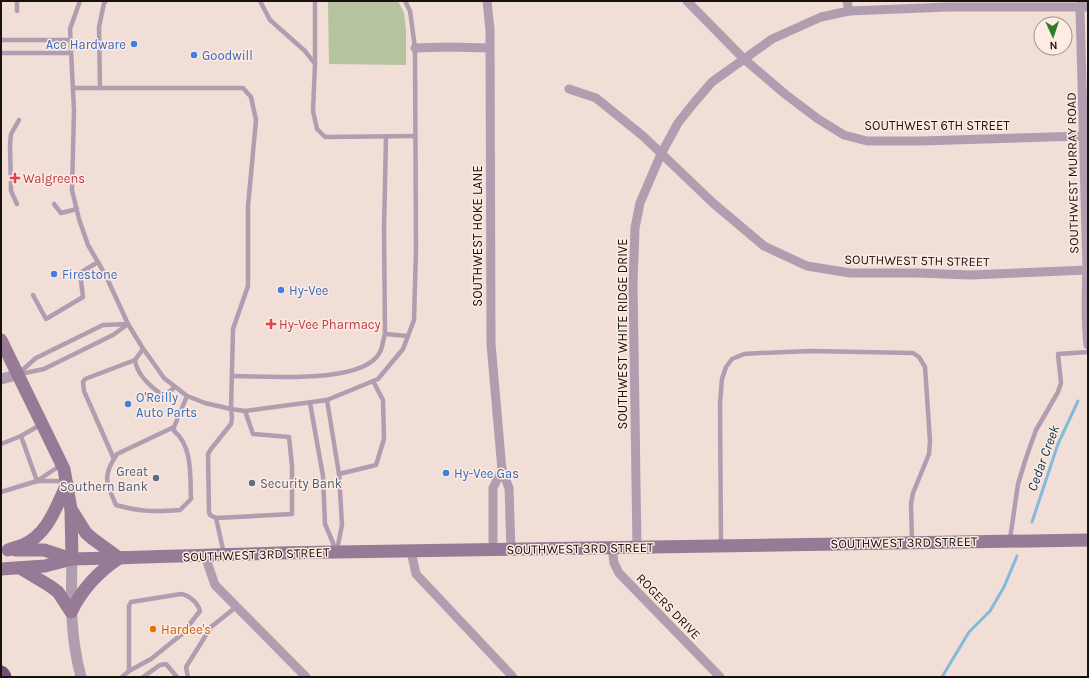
<svg xmlns="http://www.w3.org/2000/svg" width="1089" height="678" viewBox="0 0 1089 678" font-family="Karla,sans-serif">
  <rect width="100%" height="100%" fill="#f1ded6"/>
  <path fill="#b5c39e" d="M328,1H398L404,13L406,30V65L329,64Z"/>
  <g fill="none" stroke-linecap="round" stroke-linejoin="round">
    <g stroke="#82badb" stroke-width="3">
      <path d="M1032,522L1058,444L1078,401"/>
      <path d="M942,677L969,632L990,611L1004,587L1017,556"/>
    </g>
    <g stroke="#b09daf" stroke-width="4.5">
      <path d="M17,1V11"/>
      <path d="M80,1L70,29L74,111L72,190L79,219L88,245L106,276L128,324L142,347L164,378L187,396L205,403L231,409L245,411L327,400L378,379L403,349L414,320L416,250L415,48L410,11L405,1"/>
      <path d="M260,1L270,20L305,51L315,64L313,111L317,129L325,137L415,136"/>
      <path d="M315,1V64"/>
      <path d="M1,40H70"/>
      <path d="M1,53H71"/>
      <path d="M73,88H243L251,97L256,120L248,206V286L233,329L231,409L232,418L231,424L211,449L208,454L209,512L210,515L216,518"/>
      <path d="M100,88L99,27L104,3L106,1"/>
      <path d="M386,137L384,229L385,334L408,336"/>
      <path d="M17,204L11,191L10,144L11,134L19,120"/>
      <path d="M54,204L61,213L77,209"/>
      <path d="M33,295L46,319L83,297L80,273L98,262"/>
      <path d="M143,349L135,360C137,375 152,388 164,396L175,387"/>
      <path d="M19,373L36,358L103,325L128,324"/>
      <path d="M20,374L44,369L113,335L128,324"/>
      <path d="M232,376C265,376 364,385 380,352C383,346 383,339 385,334"/>
      <path d="M327,400L339,474L342,525L337,550"/>
      <path d="M310,403L323,476L325,524L336,550"/>
      <path d="M174,427V431C193,446 190,477 191,499L180,510C155,512 141,512 116,505C106,483 102,476 117,454L174,427L187,396"/>
      <path d="M1,444L21,436"/>
      <path d="M114,459L84,391L83,382L85,379L135,360"/>
      <path d="M339,474L376,465L384,439L383,400L373,381"/>
      <path d="M37,481L21,436L40,425"/>
      <path d="M37,481H65"/>
      <path d="M1,492L37,481L61,465"/>
      <path d="M1010,539L1018,484L1026,458L1036,430L1058,392L1061,383L1058,354L1088,352"/>
      <path d="M721,544L720,403L722,379L726,367L732,359L744,354L760,353L811,351L913,353L919,357L925,367L930,441L929,454L913,493L911,504L912,541"/>
      <path d="M224,554L216,518L292,514V466L289,437L253,434L245,411"/>
      <path d="M122,677L129,671V606L131,602L181,594C189,595 198,603 200,611L182,634L151,659L129,671"/>
      <path d="M143,677L160,665L166,664L177,677"/>
      <path d="M188,677L186,667L211,627L236,607"/>
    </g>
    <g stroke="#b09daf" stroke-width="9">
      <path d="M487,1L490,30L491,344L502,470L509,488L511,550"/>
      <path d="M687,1L744,59L785,94L818,119L844,135L867,141H921L1083,136"/>
      <path d="M847,1L849,11"/>
      <path d="M1083,1L1080,8L1087,270C1086,295 1085,320 1088,345"/>
      <path d="M415,48L449,47L489,48"/>
      <path d="M569,89L596,98L643,136L713,203L764,246L807,266L850,273H918L971,275L1087,270"/>
      <path d="M612,547L614,563L619,573L720,677"/>
      <path d="M637,547L633,283L635,228L640,203L661,154L678,123L693,104L712,82L772,39L821,17L849,11L948,7H1088"/>
      <path d="M493,550V488L502,470"/>
      <path d="M411,551L416,574L513,677"/>
      <path d="M205,556L215,585L306,677"/>
    </g>
    <g stroke="#b09daf" stroke-width="11">
      <path d="M1,379L17,375"/>
      <path d="M72,559C71,601 70,636 81,677"/>
    </g>
    <g stroke="#977b96" stroke-width="13">
      <path d="M1,340L64,469L71,509L72,559"/>
      <path d="M71,509L86,533L93,539L119,558"/>
      <path d="M8,550C13,548 18,547 23,545C48,534 56,507 67,484"/>
      <path d="M15,550H44L72,559"/>
      <path d="M20,568L50,586L58,592L71,612C82,589 98,572 119,558"/>
      <path d="M1,569L45,566L72,559C160,557 249,553 337,552C588,547 838,543 1088,540"/>
    </g>
    <path stroke="#744e74" stroke-width="17" d="M1,674L3,677"/>
  </g>
  <g fill="#3f7fe0" stroke="#feebe3" stroke-width="1.5">
    <circle cx="134" cy="44" r="4"/>
    <circle cx="194" cy="55" r="4"/>
    <circle cx="54" cy="274" r="4"/>
    <circle cx="281" cy="290" r="4"/>
    <circle cx="128" cy="404" r="4"/>
    <circle cx="446" cy="473" r="4"/>
  </g>
  <g fill="#e0444e" stroke="#feebe3" stroke-width="1.5">
    <path d="M13 172h4v4h4v4h-4v4h-4v-4h-4v-4h4z"/>
    <path d="M269 318h4v4h4v4h-4v4h-4v-4h-4v-4h4z"/>
  </g>
  <g fill="#5c6f8a" stroke="#feebe3" stroke-width="1.5">
    <circle cx="156" cy="478" r="4"/>
    <circle cx="252" cy="483" r="4"/>
  </g>
  <circle fill="#e8710a" stroke="#feebe3" stroke-width="1.5" cx="153" cy="629" r="4"/>
  <g text-anchor="middle" stroke-width="3" stroke-linejoin="round" paint-order="stroke">
    <g font-size="13" fill="#366cbe" stroke="#feebe3" text-anchor="start">
      <text x="126" y="49" text-anchor="end">Ace Hardware</text>
      <text x="202" y="60">Goodwill</text>
      <text x="62" y="279">Firestone</text>
      <text x="289" y="295">Hy-Vee</text>
      <text x="136" y="402">O'Reilly<tspan x="136" dy="15">Auto Parts</tspan></text>
      <text x="454" y="478">Hy-Vee Gas</text>
    </g>
    <g font-size="13" fill="#18120f" stroke="#feebe3">
      <text x="937" y="130">SOUTHWEST 6TH STREET</text>
      <text transform="translate(1072 173) rotate(-91)" y="5">SOUTHWEST MURRAY ROAD</text>
      <text transform="translate(477 236) rotate(-90)" y="5">SOUTHWEST HOKE LANE</text>
      <text transform="translate(917 260) rotate(1)" y="5">SOUTHWEST 5TH STREET</text>
      <text transform="translate(622 334) rotate(-90)" y="5">SOUTHWEST WHITE RIDGE DRIVE</text>
      <text transform="translate(904 542) rotate(-1)" y="5">SOUTHWEST 3RD STREET</text>
      <text transform="translate(580 548) rotate(-1)" y="5">SOUTHWEST 3RD STREET</text>
      <text transform="translate(256 554) rotate(-2)" y="5">SOUTHWEST 3RD STREET</text>
      <text transform="translate(669 606) rotate(46)" y="5">ROGERS DRIVE</text>
    </g>
    <g font-size="13" fill="#be3a42" stroke="#feebe3" text-anchor="start">
      <text x="23" y="183">Walgreens</text>
      <text x="279" y="329">Hy-Vee Pharmacy</text>
    </g>
    <g font-size="13" fill="#4e5e75" stroke="#feebe3" text-anchor="end">
      <text x="148" y="476">Great<tspan x="148" dy="15">Southern Bank</tspan></text>
      <text x="260" y="488" text-anchor="start">Security Bank</text>
    </g>
    <g font-size="13" fill="#c56008" stroke="#feebe3" text-anchor="start">
      <text x="161" y="634">Hardee's</text>
    </g>
    <g font-size="14" font-style="italic" fill="#07374e" stroke="#feebe3">
      <text transform="translate(1043 458) rotate(-70)" y="5">Cedar Creek</text>
    </g>
  </g>
  <rect width="1089" height="678" fill="none" stroke="#18120f" stroke-width="4"/>
  <g transform="translate(1053 36) rotate(177)"><circle r="19" fill="#feebe3" stroke="#a2948e"/>
  <path d="M0-3L7 15L0 10L-7 15Z" fill="#2f7e27"/>
  <text y="-6" font-size="11" font-weight="bold" text-anchor="middle" fill="#18120f">N</text>
  </g>
</svg>
